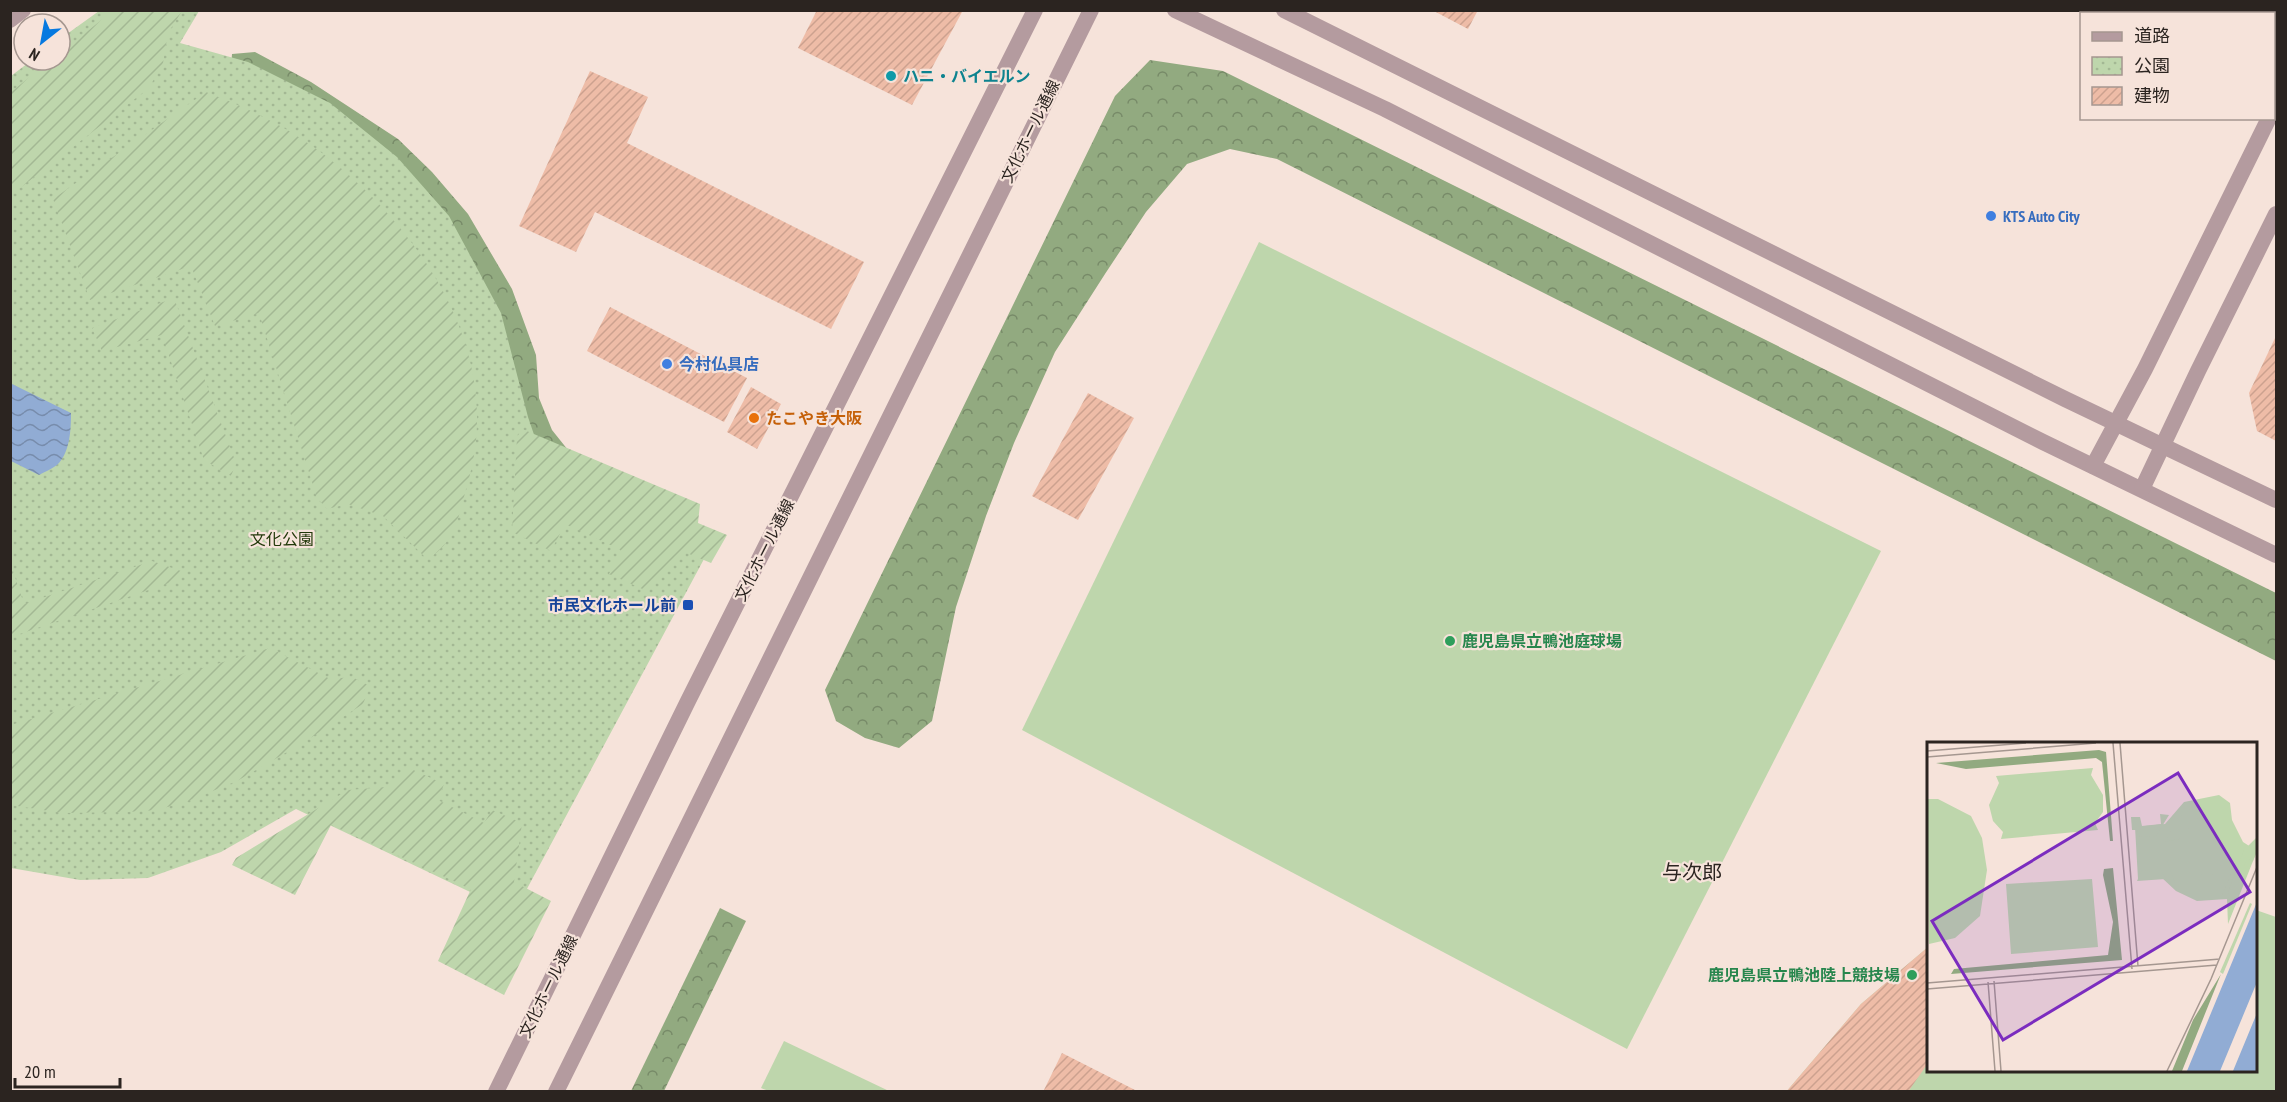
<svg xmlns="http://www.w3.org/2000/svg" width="2287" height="1102" viewBox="0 0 2287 1102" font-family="'PT Sans Narrow','Noto Sans JP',sans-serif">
  <defs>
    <pattern id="forest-crowns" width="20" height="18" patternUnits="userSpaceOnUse" patternTransform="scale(1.5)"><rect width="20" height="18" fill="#92aa80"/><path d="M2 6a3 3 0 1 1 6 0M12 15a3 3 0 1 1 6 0" fill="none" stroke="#778a68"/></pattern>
    <pattern id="park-dots" width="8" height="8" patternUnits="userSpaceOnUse" patternTransform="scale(1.5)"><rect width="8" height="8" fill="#bed6ac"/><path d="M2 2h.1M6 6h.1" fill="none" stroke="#a3b894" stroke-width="1.8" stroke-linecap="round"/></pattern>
    <pattern id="garden-furrows" width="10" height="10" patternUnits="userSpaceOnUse" patternTransform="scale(1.5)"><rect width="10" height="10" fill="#bed6ac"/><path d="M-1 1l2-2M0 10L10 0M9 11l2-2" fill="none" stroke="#a3b894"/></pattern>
    <pattern id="water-waves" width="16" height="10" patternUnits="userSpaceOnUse" patternTransform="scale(1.5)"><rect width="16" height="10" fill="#91acd4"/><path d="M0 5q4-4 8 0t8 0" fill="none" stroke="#778cac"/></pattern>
    <pattern id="building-hatch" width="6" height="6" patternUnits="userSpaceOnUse" patternTransform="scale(1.5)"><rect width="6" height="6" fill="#eebca7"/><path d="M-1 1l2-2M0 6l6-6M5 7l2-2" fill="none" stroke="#cca18f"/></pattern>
  </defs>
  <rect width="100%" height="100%" fill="#f6e3da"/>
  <g fill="url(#forest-crowns)">
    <path d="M255,52L311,82L398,139L432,172L468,214L512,289L536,355L539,398L552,430L576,460L557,500L231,67L232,54Z"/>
    <path d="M1150,60L1223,71L2276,593V661L1277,159L1230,149L1187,164L1146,212L1105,274L1055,352L1014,443L986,516L956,607L932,721L899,748L865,738L836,721L825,690L1115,96Z"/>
    <path d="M720,908L746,921L664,1091H631Z"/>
  </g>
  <path fill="url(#park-dots)" d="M99,11H199L180,43L248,62L330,103L397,157L449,216L501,313L528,417L546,470L711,546L514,913L296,809L221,852L148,878L80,880L11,868V76L32,60H60V39Z"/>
  <g fill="url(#garden-furrows)">
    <path d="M114,10L182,11L168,33L163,63L149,88L11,195V92L51,60H60V53Z"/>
    <path d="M206,92C248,108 290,128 326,156C423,232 505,354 468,482C460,510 456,544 427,559L383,516L348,504L327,509L317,498L259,313L215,326L191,266L90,300L53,199Z"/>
    <path d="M174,298L236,463L231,476L204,460L162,335L102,351L92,328Z"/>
    <path d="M522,429L700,504L698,523L727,535L711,563L682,551L647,591L609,574L621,550L565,524L551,551L512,532L517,437Z"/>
    <path d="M152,561L181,571L172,582L11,637V565L24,604Z"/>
    <path d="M270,648L330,679L352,677L370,686L363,704L301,744L237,781L188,801L157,810L127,812L62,813L11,805V725Z"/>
    <path d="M409,768L444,784L438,800L484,823L492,810L522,823L514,882L551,901L504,995L438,961L471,889L331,825L295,895L232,865L236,858L348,790L386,787Z"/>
  </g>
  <g fill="#bed6ac">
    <path d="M1259,242L1881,551L1627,1049L1022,730Z"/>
    <path d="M2256,910L2276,917V1091L1786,1092L1861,1004L1928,947V1070H2256Z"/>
    <path d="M784,1041L889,1091H769L761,1088Z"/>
  </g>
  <path fill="url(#water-waves)" d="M10,383L71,413C71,430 70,453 57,465C52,469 44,472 39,475L11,461Z"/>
  <g fill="url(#building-hatch)">
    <path d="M817,10H961L962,12L912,105L798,48Z"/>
    <path d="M1432,10H1478L1468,29Z"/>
    <path d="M590,71L648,97L627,143L864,262L831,329L595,212L576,252L519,226Z"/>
    <path d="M610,307L747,378L724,422L587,351Z"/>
    <path d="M2276,336V441L2257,431L2249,393Z"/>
    <path d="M751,387L781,404L757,449L727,432Z"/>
    <path d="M1088,393L1134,418L1078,520L1032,496Z"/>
    <path d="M1928,947V1063L1908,1092H1786L1861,1004Z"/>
    <path d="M1062,1053L1139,1092H1043Z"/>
  </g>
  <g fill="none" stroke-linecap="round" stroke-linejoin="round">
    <g stroke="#b49b9f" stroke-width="16">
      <path d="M1175,10L1385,109L2043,442L2276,555"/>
      <path d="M1284,10L2065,399L2276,500"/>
      <path d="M10,20L23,10"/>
      <path d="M2274,110L2276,104"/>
      <path d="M2093,466L2145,369L2269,118"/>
      <path d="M2142,489L2198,371L2276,214"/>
      <path d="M496,1092L688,701L1035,10"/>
      <path d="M556,1092L1091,10"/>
    </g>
  </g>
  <circle fill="#0f9aa8" stroke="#f6e3da" stroke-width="2" cx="891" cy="76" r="6"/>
  <g fill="#3f7fe0" stroke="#f6e3da" stroke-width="2">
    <circle cx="1991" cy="216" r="6"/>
    <circle cx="667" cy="364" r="6"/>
  </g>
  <circle fill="#e8710a" stroke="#f6e3da" stroke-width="2" cx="754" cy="418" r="6"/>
  <rect fill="#1a4fb4" stroke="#f6e3da" stroke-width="2" x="682" y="599" width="12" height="12" rx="3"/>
  <g fill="#2e9e5b" stroke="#f6e3da" stroke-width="2">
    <circle cx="1450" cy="641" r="6"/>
    <circle cx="1912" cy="975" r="6"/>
  </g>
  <g text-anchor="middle" stroke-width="4.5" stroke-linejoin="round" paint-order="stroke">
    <g font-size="16" font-weight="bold" fill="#0d838f" stroke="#f6e3da" text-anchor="start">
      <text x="903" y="82">ハニ・バイエルン</text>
    </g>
    <g font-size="16" fill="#2b2420" stroke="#f6e3da">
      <text transform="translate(1030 131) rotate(-64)" y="6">文化ホール通線</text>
      <text transform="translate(764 550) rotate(-63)" y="6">文化ホール通線</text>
      <text transform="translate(548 986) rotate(-64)" y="6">文化ホール通線</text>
    </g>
    <g font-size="16" font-weight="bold" fill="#366cbe" stroke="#f6e3da" text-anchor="start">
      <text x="2003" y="222">KTS Auto City</text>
      <text x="679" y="370">今村仏具店</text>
    </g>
    <g font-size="16" font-weight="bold" fill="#c56008" stroke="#f6e3da" text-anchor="start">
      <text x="766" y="424">たこやき大阪</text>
    </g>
    <g font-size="16" fill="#22390a" stroke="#f6e3da">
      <text x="282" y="545">文化公園</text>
    </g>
    <g font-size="16" font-weight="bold" fill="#164399" stroke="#f6e3da" text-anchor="end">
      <text x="676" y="611">市民文化ホール前</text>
    </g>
    <g font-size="16" font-weight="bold" fill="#27864d" stroke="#f6e3da" text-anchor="start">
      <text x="1462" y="647">鹿児島県立鴨池庭球場</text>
      <text x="1900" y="981" text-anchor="end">鹿児島県立鴨池陸上競技場</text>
    </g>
    <g font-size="20" fill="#2b2420" stroke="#f6e3da">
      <text x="1692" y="879">与次郎</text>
    </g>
  </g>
  <g transform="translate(1927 742)">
    <rect width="330" height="330" fill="#f6e3da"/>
    <path d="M323,161L325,162L296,232L293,230Z" fill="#bed6ac"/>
    <path d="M172,8L179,10L186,99H183L175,20L169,16L39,27L9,21ZM186,126L195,218L24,232L27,227L181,213L186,180L176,133L177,127ZM294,232L255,329H245L266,278Z" fill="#92aa80"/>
    <path d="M292,53L303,61L305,78L316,100L330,109L301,182L300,157L270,159L249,149L234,135L211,137L208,85L238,82L257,60Z" fill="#bed6ac"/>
    <path d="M270,63L279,67L252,97L238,100L251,76ZM233,72L242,73L229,94L213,95L210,88H205L204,75H213L215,84L234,82ZM330,95V109L326,119L320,117L313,134L316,140L303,175L301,150L317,108ZM255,116L274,133L279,129L285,133L294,123L304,132L295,153H272L248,141L240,119ZM228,126H233L239,137L210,139L215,128L228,130Z" fill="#bed6ac"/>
    <path d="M166,26L164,33L176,53V70L168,81L171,88L74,97L76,90L66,79L62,63L72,41L69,34ZM0,57H11L44,74L55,96L60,128L53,174L28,196L2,202ZM165,137L171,205L84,212L79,142Z" fill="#bed6ac"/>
    <path d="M330,160V240L313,281L293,329H260ZM330,271V329H306Z" fill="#91acd4"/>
    <path fill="none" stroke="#a59790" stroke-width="1.5" d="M186,1L205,227M193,1L211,224M0,9L99,1M0,15L169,1M67,239L74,329M61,240L68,329M0,241L293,217M0,247L290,223M240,329L284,237L330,125"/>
    <path fill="#7b2cbf" fill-opacity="0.15" stroke="#7b2cbf" stroke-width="3" d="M251,31L323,150L76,298L5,179Z"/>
    <rect width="330" height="330" fill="none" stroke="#2b2420" stroke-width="3"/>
  </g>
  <rect width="2287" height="1102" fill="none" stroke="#2b2420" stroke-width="24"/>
  <rect x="2080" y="12" width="195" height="108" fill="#f6e3da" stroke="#a59790" stroke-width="1.5"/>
  <rect x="2092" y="32" width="30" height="9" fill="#b49b9f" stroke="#a59790" stroke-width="1.5"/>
  <text x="2134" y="42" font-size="18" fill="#2b2420">道路</text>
  <rect x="2092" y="57" width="30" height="18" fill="url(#park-dots)" stroke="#a59790" stroke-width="1.5"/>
  <text x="2134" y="72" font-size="18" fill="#2b2420">公園</text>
  <rect x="2092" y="87" width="30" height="18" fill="url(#building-hatch)" stroke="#a59790" stroke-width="1.5"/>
  <text x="2134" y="102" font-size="18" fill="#2b2420">建物</text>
  <g transform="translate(42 42) rotate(211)"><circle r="28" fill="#f6e3da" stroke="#a59790" stroke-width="1.5"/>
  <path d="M0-4.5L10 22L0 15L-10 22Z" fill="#0679e0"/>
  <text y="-9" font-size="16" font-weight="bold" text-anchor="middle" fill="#2b2420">N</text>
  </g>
  <path d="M15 1078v9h105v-9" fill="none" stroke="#2b2420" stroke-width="3"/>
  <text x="24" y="1078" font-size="18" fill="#2b2420" stroke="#f6e3da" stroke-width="4.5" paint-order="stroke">20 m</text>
</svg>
